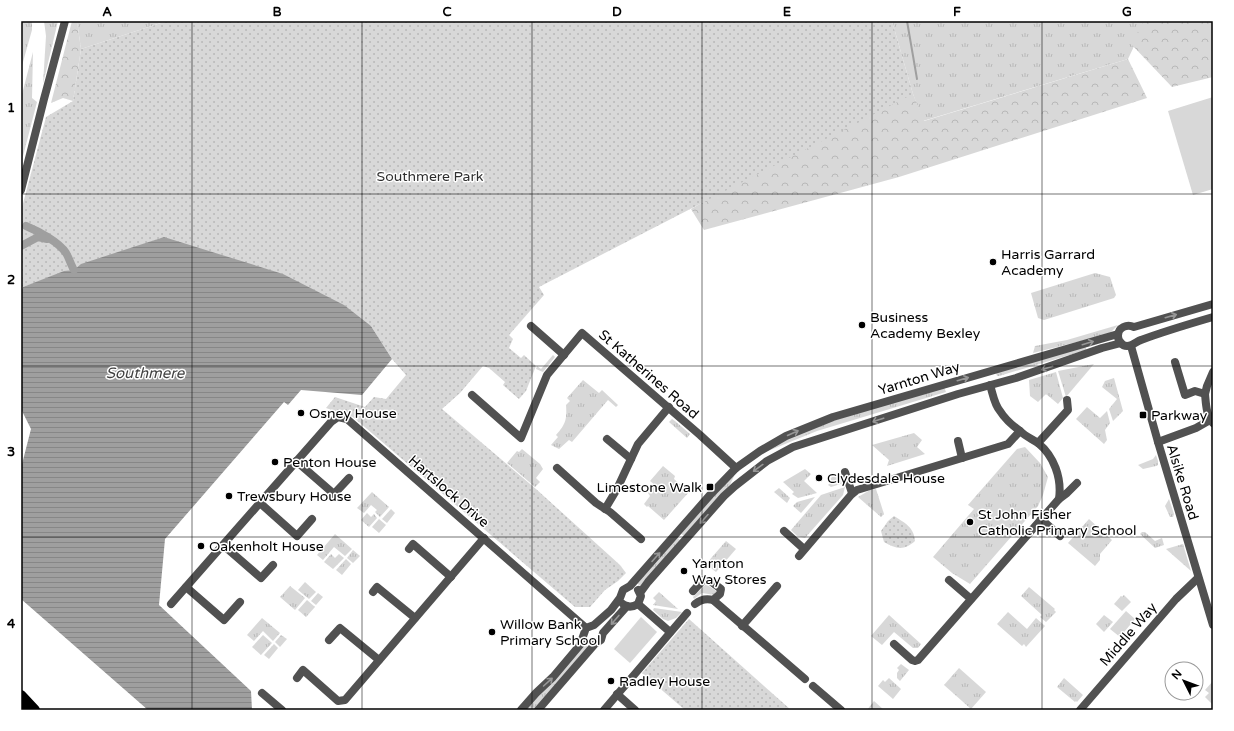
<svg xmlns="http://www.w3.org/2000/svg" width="1234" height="731" viewBox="0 0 1234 731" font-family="'Varela Round',sans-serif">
  <defs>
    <pattern id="grass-tufts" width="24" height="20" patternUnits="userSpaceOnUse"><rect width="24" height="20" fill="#d8d8d8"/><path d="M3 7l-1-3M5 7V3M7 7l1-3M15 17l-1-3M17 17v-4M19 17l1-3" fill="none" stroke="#b8b8b8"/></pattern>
    <pattern id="forest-crowns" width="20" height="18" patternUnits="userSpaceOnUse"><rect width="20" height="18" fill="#d8d8d8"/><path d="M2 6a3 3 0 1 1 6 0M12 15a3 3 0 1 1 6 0" fill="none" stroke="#b8b8b8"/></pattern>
    <pattern id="park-dots" width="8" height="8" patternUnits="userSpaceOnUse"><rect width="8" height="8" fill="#d8d8d8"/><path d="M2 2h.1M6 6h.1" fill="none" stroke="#b8b8b8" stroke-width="1.8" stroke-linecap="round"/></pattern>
    <pattern id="water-rules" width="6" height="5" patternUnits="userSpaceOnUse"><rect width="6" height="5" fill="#9f9f9f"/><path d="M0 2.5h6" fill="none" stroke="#878787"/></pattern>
  </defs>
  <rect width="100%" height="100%" fill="#fff"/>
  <g fill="url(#grass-tufts)">
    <path d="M21,21H32V30L21,69Z"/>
    <path d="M44,21H58L43,84L46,36Z"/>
    <path d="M77,21H167L81,49Z"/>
    <path d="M892,21H1146L1128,59L923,121L913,94Z"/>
    <path d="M33,52L32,98L37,102L21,164V98Z"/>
    <path d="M1095,273L1110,277L1116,295L1114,298L1044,320L1038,318L1031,293Z"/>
    <path d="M1118,325L1111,332L1105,335L1033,353L1035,346L1067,340Z"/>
    <path d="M1086,346V350L999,376H997L996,373Z"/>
    <path d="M553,355L555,357L543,372L536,369L537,366L541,369Z"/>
    <path d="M1094,364L1066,397L1058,371Z"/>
    <path d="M1056,372L1063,398L1058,404L1046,394L1038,402L1030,396L1029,380Z"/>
    <path d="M1114,378L1123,411L1113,421L1109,409L1117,399L1102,387L1105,381Z"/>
    <path d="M583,380L599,393L602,390L618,405L616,407L608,400L572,442L569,440L559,449L551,445L558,437L556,435C566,424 567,419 566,405L570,401L567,398Z"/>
    <path d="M944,387L946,392L817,431L763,453L781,441L812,427Z"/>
    <path d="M1087,407L1100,418L1107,411L1110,423L1105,430L1107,440L1104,444L1076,419Z"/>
    <path d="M672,419L675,421L690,434L687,438L669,422Z"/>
    <path d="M914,433L922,440L917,447L925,454L887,466L889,460L872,445Z"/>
    <path d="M1025,447L1040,463L1048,477L1043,495L1038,506L970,584L952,573L933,557L974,509L968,505L1017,449Z"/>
    <path d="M522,449L540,464L543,469L536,478L540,482L535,487L507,463L517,451L519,452Z"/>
    <path d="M1156,455L1158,461V465L1156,466L1143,469L1138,465L1153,459Z"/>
    <path d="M663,466L675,476L674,479L689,492L664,520L648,506L647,507L644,504L650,496L648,493L655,485L650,481Z"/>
    <path d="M805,469L811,474L804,481L817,493L798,498L792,494L794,492L783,482Z"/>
    <path d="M733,475L734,476L730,485L684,536L680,533Z"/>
    <path d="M841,475L844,483L831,487L828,485L832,481L830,479L832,477Z"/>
    <path d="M845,487L843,495L805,538L797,536L791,530L821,495Z"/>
    <path d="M779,488L790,498L787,503L774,492Z"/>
    <path d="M876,489L884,514L881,517L858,497L870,490Z"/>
    <path d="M372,492L389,507L380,517L375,512L377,510L371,505L364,513L357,508Z"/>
    <path d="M815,497L801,513L793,506L797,502Z"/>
    <path d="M1169,499L1174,514L1173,517H1170L1165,506Z"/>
    <path d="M367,513L371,517L374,514L377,518L369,527L361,520Z"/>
    <path d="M1089,519L1112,540L1100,554V560L1095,566L1068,543Z"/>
    <path d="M1142,532H1145L1155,541L1162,538L1164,545L1155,548L1140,534Z"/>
    <path d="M335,534L352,549L345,556L334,547L323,560L317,555Z"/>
    <path d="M677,537L681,541L641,587L637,583Z"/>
    <path d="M726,541L736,549L716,572L706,564Z"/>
    <path d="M1183,544L1191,571L1166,549Z"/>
    <path d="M353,550L360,556L353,563L347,558Z"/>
    <path d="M331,554L335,558L339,554L344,558L333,569L324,562Z"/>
    <path d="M346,559L351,564L342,575L336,570Z"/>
    <path d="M305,582L316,592L309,599L298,590Z"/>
    <path d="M706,584L716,591V592L715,595L702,593L694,599L693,597Z"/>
    <path d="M290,586L305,598L295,610L280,597Z"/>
    <path d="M1029,587L1055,609L1054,610L1056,612L1046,622L1040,617L1042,615L1021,596Z"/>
    <path d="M659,592L678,609L653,605L656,601L653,598Z"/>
    <path d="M1124,595L1131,602L1122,611L1114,604L1121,596L1122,597Z"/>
    <path d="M307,600L315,607L306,617L298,610Z"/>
    <path d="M654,608L682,612L676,618L668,621L663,619L653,610Z"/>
    <path d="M1008,612L1027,629L1036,618L1045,626L1026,647L1024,644L1022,646L997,624Z"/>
    <path d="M889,615L921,644L918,648H913L894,632L882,645L871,636Z"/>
    <path d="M1104,615L1113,622L1104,632L1096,624Z"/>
    <path d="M262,618L280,633L273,641L263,631L254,641L247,635Z"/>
    <path d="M263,635L272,643L261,655L252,647Z"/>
    <path d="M281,635L287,639L280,647L275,642Z"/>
    <path d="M583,643L588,647L533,710H526Z"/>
    <path d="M274,644L278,648L269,659L264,655Z"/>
    <path d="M901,664L909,670L900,681L897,678V673L899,670L897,668Z"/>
    <path d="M959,668L986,692L971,709L944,685Z"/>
    <path d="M889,678L901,689L893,699L878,686L883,680L885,682Z"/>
    <path d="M1064,678L1083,695L1077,702L1076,701L1075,702L1057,687Z"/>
    <path d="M1213,681V705L1205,697L1209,693L1205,690Z"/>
    <path d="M874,701L884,710H867Z"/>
  </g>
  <g fill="url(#forest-crowns)">
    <path d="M72,21H77L81,49L73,101L63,98L51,103Z"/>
    <path d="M1144,21H1213V77L1172,87L1131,44Z"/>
    <path d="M1128,59L1147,98L899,177L704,230L691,209L766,166L764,111L913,94L924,121Z"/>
  </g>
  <g fill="url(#park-dots)">
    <path d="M167,21H892L913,94L539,287L544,295L509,335L513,339L509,348L521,358L524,355L536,366L526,391L519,399L503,385L505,382L489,368L483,366L460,393L442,409L536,489L620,565L626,573L618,581L605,590L590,607H575L353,417L326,408L335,397L365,407L374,397L386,399L406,375L392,359L371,326L164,237L23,287L21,285V211L46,117L73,101L81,49Z"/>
    <path d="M894,516C905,523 914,527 915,541C904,551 896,549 884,542L881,531L888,521Z"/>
    <path d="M689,619L791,710H685L642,673Z"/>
  </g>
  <g fill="#d8d8d8">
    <path d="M1213,97V189L1193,195L1168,111Z"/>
    <path d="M391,509L395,513L387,523L382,519Z"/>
    <path d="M379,519L386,525L379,533L372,527Z"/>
    <path d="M318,593L323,597L316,605L311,601Z"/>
    <path d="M1126,611L1135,619L1120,637L1110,629Z"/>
    <path d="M641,617L657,632L630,663L614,649Z"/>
  </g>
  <path fill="url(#water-rules)" d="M164,237L283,274L344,305L371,326L392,359L362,395L301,390L288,405L284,402L165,539L159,605L251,691L252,710H148L21,599V468L31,429L21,409V293L23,287L64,271L74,270L81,264Z"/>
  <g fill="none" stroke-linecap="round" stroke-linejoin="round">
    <path stroke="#9f9f9f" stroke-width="2" d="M907,21L917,79"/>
    <g stroke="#9f9f9f" stroke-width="8">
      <path d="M26,226C38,231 59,242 66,253C69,258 71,265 74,270"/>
      <path d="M21,246L38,237L47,239"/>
    </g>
    <g stroke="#515151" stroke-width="8">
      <path d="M21,190L44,99L65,21"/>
      <path d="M531,326L564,355"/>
      <path d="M1131,346L1158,442L1213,625"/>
      <path d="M1175,362L1185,395L1195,391L1205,394C1206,404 1206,415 1213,423"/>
      <path d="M1205,394L1207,386L1213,372"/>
      <path d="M472,395L521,438L547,375L582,333L700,435L736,468"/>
      <path d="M607,439L631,459"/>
      <path d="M958,441L962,458"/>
      <path d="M1158,442L1196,428L1210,420"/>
      <path d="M1038,443L1068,410L1067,400"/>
      <path d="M296,461L334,494L349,478"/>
      <path d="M557,468L596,503L610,512L641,539"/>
      <path d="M845,472L852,493"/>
      <path d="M1059,499L1067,493L1077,483"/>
      <path d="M260,503L297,536L312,519"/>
      <path d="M605,509L617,489L638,444L669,407"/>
      <path d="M1041,519L1060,536"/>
      <path d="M784,531L804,549"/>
      <path d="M223,545L261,578L273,565"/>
      <path d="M409,549L413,544L451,577"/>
      <path d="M799,556L851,495L857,490L1008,444L1020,431"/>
      <path d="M949,580L971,599"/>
      <path d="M186,587L224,620L240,602"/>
      <path d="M693,591L703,580H709L721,589L720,594L713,600"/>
      <path d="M373,592L377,587L415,618"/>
      <path d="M171,604L331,422L338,417L347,419L586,628"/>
      <path d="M638,604L670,632"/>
      <path d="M695,604C701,599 706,598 713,600L805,679"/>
      <path d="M742,626L777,586"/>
      <path d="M329,640L340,628L379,660"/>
      <path d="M894,644L912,660L915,661L918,660L1059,499C1062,478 1054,456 1038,443C1032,439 1025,436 1020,431C1013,426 1005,419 1000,411C994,404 993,394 990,385"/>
      <path d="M297,678L303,670L338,701L345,700L484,538"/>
      <path d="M813,686L841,710"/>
      <path d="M262,693L282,710"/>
      <path d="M617,694L635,710"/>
      <path d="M604,710L687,613"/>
      <path d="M1080,710L1176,599L1198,578"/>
    </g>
    <g stroke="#515151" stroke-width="8">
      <path d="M1213,304L1134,327C1127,324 1118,327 1118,336C1118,341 1122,346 1127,346C1133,346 1137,341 1141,340C1165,331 1189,324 1213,317"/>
      <path d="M640,593L648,582L724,496L735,486L767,461L793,447L958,394L1016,378L1102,348L1121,343"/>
      <path d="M623,604C628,608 633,607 638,604L641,596L638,590"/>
      <path d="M521,710L536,693L553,677L580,645L586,628L594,625L611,610L620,598L623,590L630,586L710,495L736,468L760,451L786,436L833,417L1118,334"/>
      <path d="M538,710L595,644L601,640L603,633L627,606"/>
    </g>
    <g stroke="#000" stroke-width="10">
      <path d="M21,695L35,710"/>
      <path d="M21,707L24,710"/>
    </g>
  </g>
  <defs><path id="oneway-shaft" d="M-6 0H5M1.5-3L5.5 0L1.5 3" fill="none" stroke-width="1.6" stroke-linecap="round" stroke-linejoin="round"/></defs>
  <g stroke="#979797">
    <use href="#oneway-shaft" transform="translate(1171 316) rotate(-16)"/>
    <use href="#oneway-shaft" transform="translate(1088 343) rotate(-17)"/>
    <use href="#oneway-shaft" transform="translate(1047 368) rotate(162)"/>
    <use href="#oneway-shaft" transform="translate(963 379) rotate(-16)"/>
    <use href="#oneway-shaft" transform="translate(878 420) rotate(162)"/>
    <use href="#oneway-shaft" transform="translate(793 433) rotate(-24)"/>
    <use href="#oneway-shaft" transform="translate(758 468) rotate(144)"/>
    <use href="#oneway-shaft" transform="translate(704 519) rotate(132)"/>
    <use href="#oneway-shaft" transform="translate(656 557) rotate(-48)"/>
    <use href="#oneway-shaft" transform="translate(615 620) rotate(131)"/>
    <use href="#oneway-shaft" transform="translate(548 682) rotate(-42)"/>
  </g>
  <path fill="none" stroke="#000" stroke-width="1" stroke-opacity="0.55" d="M192,21V710M362,21V710M532,21V710M702,21V710M872,21V710M1042,21V710M21,194H1213M21,366H1213M21,537H1213"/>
  <g fill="#000" stroke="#fff" stroke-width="1.5">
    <circle cx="993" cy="262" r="4"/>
    <circle cx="862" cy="325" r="4"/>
    <circle cx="301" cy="413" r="4"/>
    <rect x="1139" y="411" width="8" height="8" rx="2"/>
    <circle cx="275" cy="462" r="4"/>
    <circle cx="819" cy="478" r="4"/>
    <rect x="706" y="483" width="8" height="8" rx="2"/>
    <circle cx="229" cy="496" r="4"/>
    <circle cx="970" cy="522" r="4"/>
    <circle cx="201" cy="546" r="4"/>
    <circle cx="684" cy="571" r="4"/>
    <circle cx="492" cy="632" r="4"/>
    <circle cx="611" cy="681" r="4"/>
  </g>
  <g text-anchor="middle" stroke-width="3" stroke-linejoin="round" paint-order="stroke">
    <g font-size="14" fill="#2f2f2f" stroke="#fff">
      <text x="430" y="181">Southmere Park</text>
    </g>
    <g font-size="14" fill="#000" stroke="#fff" text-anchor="start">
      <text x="1001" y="259">Harris Garrard<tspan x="1001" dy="16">Academy</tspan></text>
      <text x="870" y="322">Business<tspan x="870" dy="16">Academy Bexley</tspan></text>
      <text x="309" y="418">Osney House</text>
      <text x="1151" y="420">Parkway</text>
      <text x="283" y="467">Penton House</text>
      <text x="827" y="483">Clydesdale House</text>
      <text x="702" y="492" text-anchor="end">Limestone Walk</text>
      <text x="237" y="501">Trewsbury House</text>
      <text x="978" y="519">St John Fisher<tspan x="978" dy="16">Catholic Primary School</tspan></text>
      <text x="209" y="551">Oakenholt House</text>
      <text x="692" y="568">Yarnton<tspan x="692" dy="16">Way Stores</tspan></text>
      <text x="500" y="629">Willow Bank<tspan x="500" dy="16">Primary School</tspan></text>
      <text x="619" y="686">Radley House</text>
    </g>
    <g font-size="14" fill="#000" stroke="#fff">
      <text transform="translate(649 374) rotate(41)" y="5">St Katherines Road</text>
      <text transform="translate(919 378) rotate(-17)" y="5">Yarnton Way</text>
      <text transform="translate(1183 482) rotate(73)" y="5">Alsike Road</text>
      <text transform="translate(449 491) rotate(41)" y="5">Hartslock Drive</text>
      <text transform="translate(1128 634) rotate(-49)" y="5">Middle Way</text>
    </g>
    <g font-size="15" font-style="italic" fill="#404040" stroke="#fff">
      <text x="145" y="378">Southmere</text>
    </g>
  </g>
  <rect width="1234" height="731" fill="none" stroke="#ffffff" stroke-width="44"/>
  <g transform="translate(1184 681) rotate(312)"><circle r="19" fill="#ffffff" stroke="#999999"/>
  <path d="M0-3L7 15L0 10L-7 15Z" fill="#000000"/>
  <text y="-6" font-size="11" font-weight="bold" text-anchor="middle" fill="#000000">N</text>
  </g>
  <rect x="22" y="22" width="1190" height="687" fill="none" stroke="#000" stroke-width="1.5"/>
  <g font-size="13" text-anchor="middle" font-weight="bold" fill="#000">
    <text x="107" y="16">A</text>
    <text x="277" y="16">B</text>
    <text x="447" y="16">C</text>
    <text x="617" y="16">D</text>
    <text x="787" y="16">E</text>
    <text x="957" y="16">F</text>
    <text x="1127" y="16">G</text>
    <text x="11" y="112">1</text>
    <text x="11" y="284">2</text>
    <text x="11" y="456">3</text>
    <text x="11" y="628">4</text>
  </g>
</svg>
